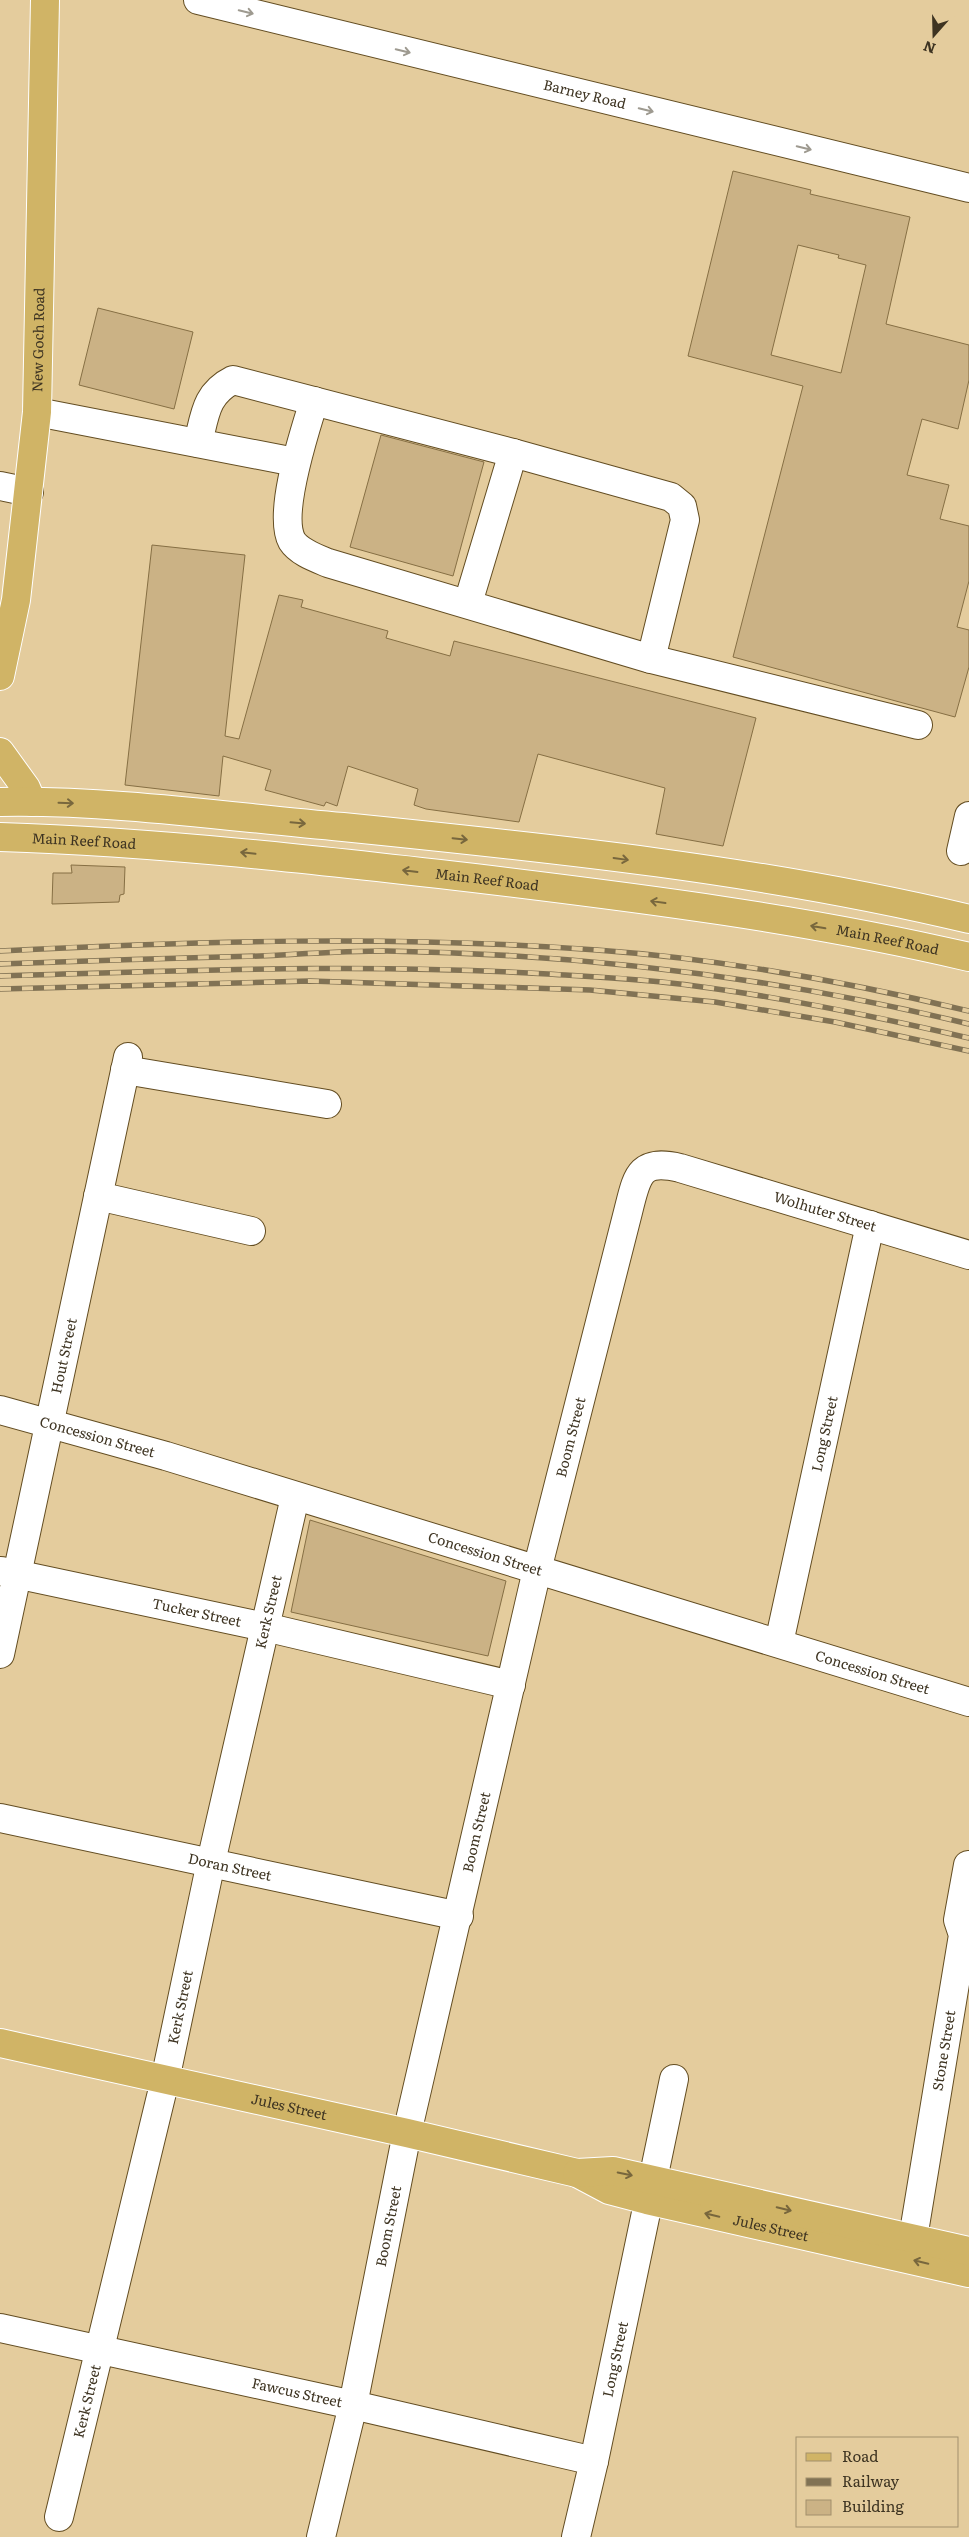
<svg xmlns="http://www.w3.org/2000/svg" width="969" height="2537" viewBox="0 0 969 2537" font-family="Literata,serif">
  <rect width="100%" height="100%" fill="#e4cc9d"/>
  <g fill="#cbb285" stroke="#866f44" fill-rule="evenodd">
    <path d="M733,171L811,190L810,194L910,217L886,324L969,345V380L958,429L922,419L907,475L949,485L940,519L969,526V581L957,627L969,630V667L955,717L733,657L803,386L688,356ZM798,245L839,255L838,258L866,265L841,373L771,355Z"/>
    <path d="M98,308L193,332L174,409L79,385Z"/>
    <path d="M381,435L484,462L453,576L350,547Z"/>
    <path d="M152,545L245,555L225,736L239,739L279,595L303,600L301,607L388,631L386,638L450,656L454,641L756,718L723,846L656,834L665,788L538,754L519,822L426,809L414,805L418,789L348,766L337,806L326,802L324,806L265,790L271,770L223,756L219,796L125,785Z"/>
    <path d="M71,865L125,867L124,894L120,895L119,902L52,904L53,873H72Z"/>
    <path d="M310,1520L506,1581L488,1656L291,1612Z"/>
  </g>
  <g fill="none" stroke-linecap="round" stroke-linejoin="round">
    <g stroke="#634d22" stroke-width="30">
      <g id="minor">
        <path id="s1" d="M198,0L969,188"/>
        <path d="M314,401C305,431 277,513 292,541C299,552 316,558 328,563L651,659L918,725"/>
        <path d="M37,412L295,462"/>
        <path d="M198,443C205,416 205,394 233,380L513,453L671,497L682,506L685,520L651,659"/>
        <path d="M0,486L29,492"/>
        <path d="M468,603L513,453"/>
        <path d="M961,851L969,816"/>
        <path d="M125,1070L327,1104"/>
        <path d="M98,1196L251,1231"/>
        <path id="s2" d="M0,1410L166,1456L969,1702"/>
        <path id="s3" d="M1,1571L265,1627L511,1685"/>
        <path id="s4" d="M779,1643L870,1225"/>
        <path id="s5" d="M0,1654L128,1057"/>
        <path id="s6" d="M0,1818L459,1916"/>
        <path id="s7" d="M913,2238L963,1935L958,1920L968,1865"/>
        <path id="s8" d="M0,2328L353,2405L594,2461"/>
        <path id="s9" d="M59,2517L165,2080L211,1862L295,1497"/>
        <path id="s10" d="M321,2537L353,2405L407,2133L537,1570L628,1212C637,1177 638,1158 680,1168L969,1255"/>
        <path id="s11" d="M576,2537L594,2461L674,2079"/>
      </g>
    </g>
    <g stroke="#fff" stroke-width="30">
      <g id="major">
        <path id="s12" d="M0,676L16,600L37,412L45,0"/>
        <path d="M0,752L26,788L32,802"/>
        <path d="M0,802C114,800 229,817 343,827C551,848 765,870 969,919"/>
        <path id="s13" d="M0,837C159,842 317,860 474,878C640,898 807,919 969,957"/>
        <path id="s14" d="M0,2043L407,2133L577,2173L609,2190L647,2200L969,2273"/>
        <path d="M577,2173L613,2171L969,2251"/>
      </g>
    </g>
    <use href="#minor" stroke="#fff" stroke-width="28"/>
    <use href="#major" stroke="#d0b466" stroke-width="28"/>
    <g stroke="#817254" stroke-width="5.5">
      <g id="rail">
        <path d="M0,951C199,941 398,935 597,950C722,959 848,982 969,1011"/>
        <path d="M0,964C87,961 173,958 260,956C302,954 345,951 387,951C582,954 779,978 969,1024"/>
        <path d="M0,976C183,971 365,963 548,974C597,977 647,979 695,986C787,998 878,1017 969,1038"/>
        <path d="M0,989L310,981L590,990L715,1002L835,1022L969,1051"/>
      </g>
    </g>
    <use href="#rail" stroke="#e4cc9d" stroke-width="4" stroke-dasharray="11" stroke-linecap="butt"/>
  </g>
  <defs><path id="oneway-shaft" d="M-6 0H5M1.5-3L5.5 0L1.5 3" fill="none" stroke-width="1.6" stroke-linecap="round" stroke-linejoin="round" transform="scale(1.25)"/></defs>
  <g stroke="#9e9a90">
    <use href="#oneway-shaft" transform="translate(246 12) rotate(14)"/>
    <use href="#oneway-shaft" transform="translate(403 51) rotate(14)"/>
    <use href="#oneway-shaft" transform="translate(646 110) rotate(14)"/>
    <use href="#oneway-shaft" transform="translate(804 148) rotate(14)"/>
  </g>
  <g stroke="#78673d">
    <use href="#oneway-shaft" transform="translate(66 803) rotate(2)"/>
    <use href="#oneway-shaft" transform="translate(298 823) rotate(5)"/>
    <use href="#oneway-shaft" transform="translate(460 839) rotate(6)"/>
    <use href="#oneway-shaft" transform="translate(248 853) rotate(-174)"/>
    <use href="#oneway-shaft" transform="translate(621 859) rotate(8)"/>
    <use href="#oneway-shaft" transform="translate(410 871) rotate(-173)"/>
    <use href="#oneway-shaft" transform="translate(658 902) rotate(-172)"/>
    <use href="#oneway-shaft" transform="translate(818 927) rotate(-170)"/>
    <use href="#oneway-shaft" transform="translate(625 2174) rotate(12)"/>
    <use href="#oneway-shaft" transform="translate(784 2209) rotate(13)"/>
    <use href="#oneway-shaft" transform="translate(712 2215) rotate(-167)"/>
    <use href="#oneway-shaft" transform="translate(921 2262) rotate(-167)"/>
  </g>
  <g text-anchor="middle" stroke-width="4.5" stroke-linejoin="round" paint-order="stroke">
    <g font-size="14" fill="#3e3422" stroke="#e4cc9d">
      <text dy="5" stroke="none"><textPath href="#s1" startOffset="398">Barney Road</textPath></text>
      <text dy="5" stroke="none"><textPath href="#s12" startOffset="339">New Goch Road</textPath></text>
      <text dy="5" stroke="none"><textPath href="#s13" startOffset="84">Main Reef Road</textPath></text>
      <text dy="5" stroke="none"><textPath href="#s13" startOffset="489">Main Reef Road</textPath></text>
      <text dy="5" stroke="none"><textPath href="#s13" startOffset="894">Main Reef Road</textPath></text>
      <text dy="5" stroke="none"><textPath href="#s10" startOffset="1594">Wolhuter Street</textPath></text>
      <text dy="5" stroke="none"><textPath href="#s5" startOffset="305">Hout Street</textPath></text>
      <text dy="5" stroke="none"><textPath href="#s4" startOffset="214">Long Street</textPath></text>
      <text dy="5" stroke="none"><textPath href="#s2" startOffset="101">Concession Street</textPath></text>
      <text dy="5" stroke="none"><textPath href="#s10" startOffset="1128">Boom Street</textPath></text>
      <text dy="5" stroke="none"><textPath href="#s2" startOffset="506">Concession Street</textPath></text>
      <text dy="5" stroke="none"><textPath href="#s3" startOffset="200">Tucker Street</textPath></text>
      <text dy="5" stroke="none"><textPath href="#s9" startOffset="929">Kerk Street</textPath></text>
      <text dy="5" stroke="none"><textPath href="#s2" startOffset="911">Concession Street</textPath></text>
      <text dy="5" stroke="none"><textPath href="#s10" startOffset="722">Boom Street</textPath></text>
      <text dy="5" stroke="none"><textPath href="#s6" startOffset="235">Doran Street</textPath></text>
      <text dy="5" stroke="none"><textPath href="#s9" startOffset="524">Kerk Street</textPath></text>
      <text dy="5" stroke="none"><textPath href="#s7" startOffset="190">Stone Street</textPath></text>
      <text dy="5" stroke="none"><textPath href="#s14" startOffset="296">Jules Street</textPath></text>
      <text dy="5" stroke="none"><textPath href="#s10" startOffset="318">Boom Street</textPath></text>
      <text dy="5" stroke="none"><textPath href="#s14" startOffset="794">Jules Street</textPath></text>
      <text dy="5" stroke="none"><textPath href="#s11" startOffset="182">Long Street</textPath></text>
      <text dy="5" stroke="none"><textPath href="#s8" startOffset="304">Fawcus Street</textPath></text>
      <text dy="5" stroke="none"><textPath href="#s9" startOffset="119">Kerk Street</textPath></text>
    </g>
  </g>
  <rect x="796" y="2437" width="162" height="90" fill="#e4cc9d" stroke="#a28f6c"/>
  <rect x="806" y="2453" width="25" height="8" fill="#d0b466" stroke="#a28f6c"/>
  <text x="842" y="2462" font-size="15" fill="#3e3422">Road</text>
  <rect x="806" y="2478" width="25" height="8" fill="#817254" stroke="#a28f6c"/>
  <text x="842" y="2487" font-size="15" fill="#3e3422">Railway</text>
  <rect x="806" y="2500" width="25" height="15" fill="#cbb285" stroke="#a28f6c"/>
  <text x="842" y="2512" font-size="15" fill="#3e3422">Building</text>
  <g transform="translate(934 35) rotate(200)" stroke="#e4cc9d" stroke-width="4" paint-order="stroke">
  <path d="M0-4L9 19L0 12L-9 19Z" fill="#3e3422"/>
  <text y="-8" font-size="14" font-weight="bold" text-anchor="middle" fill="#3e3422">N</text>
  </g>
</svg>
